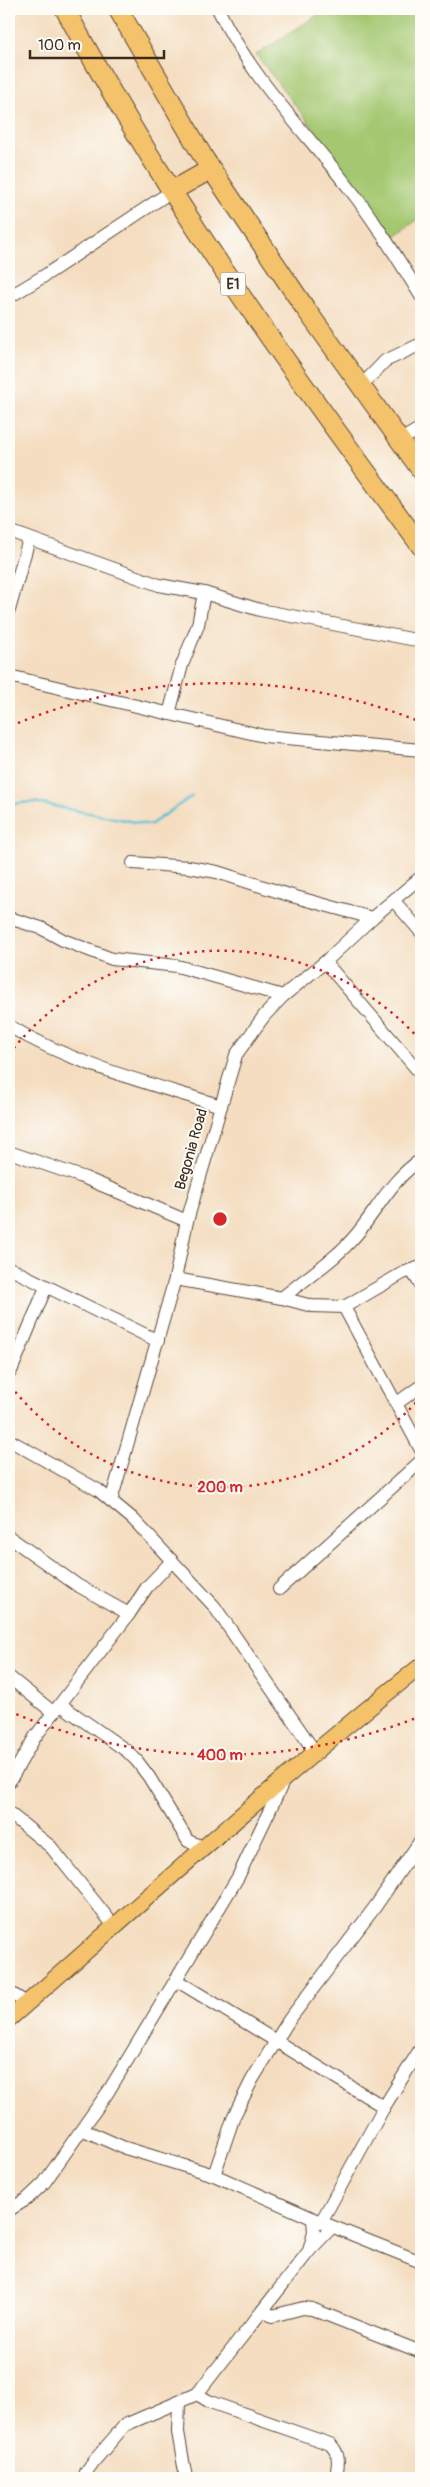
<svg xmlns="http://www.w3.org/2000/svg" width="430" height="2487" viewBox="0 0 430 2487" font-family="Pangolin,sans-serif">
  <rect width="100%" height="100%" fill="#fdfcf7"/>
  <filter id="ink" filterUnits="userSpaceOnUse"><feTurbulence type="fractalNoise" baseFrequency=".02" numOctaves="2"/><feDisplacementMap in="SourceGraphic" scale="10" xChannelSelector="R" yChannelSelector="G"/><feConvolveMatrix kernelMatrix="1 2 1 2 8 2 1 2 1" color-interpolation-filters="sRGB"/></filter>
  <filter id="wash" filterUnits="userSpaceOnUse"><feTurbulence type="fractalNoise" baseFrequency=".0096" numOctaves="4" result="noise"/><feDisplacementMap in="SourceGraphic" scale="20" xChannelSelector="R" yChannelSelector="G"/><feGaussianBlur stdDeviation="1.12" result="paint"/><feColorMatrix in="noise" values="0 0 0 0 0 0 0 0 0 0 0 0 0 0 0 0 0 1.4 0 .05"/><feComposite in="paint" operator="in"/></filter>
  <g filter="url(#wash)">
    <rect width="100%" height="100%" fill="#f4ddc0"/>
    <path fill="#a4c871" stroke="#707948" d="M327,9H421V217L392,238L332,152L256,55Z"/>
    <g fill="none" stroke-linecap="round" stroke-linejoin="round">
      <path stroke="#58bfd5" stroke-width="2.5" d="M9,804L33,802L150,825L192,796"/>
    </g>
  </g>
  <g filter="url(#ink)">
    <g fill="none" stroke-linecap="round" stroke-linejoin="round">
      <g stroke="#574536" stroke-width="14">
        <g id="minor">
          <path d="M218,9C251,78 302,128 349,188C375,221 398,259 421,296"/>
          <path d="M9,297L44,276L172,191"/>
          <path d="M362,385L385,361L421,344"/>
          <path d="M399,441L421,428"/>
          <path d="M9,531L159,585L204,593L260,610L421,641"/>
          <path d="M9,610L29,539"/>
          <path d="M9,676L264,736L421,750"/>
          <path d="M169,714L182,665L198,625L204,593"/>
          <path d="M133,863L189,867L217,872L292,896L372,918"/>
          <path d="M394,901L421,932"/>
          <path d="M9,918L41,928L63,940L112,959L177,966L283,996"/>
          <path d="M325,962L421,1074"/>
          <path d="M9,1026C74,1065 149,1083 221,1106"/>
          <path d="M9,1152L85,1178L187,1221"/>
          <path d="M9,1268L158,1341"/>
          <path d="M411,1270L421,1285"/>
          <path d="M175,1279L282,1298L312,1306L344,1307L403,1273L421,1267"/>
          <path d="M282,1298C307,1277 335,1260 356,1235C378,1209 392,1178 421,1160"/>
          <path d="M344,1307L421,1450"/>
          <path d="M11,1371L46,1287"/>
          <path d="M397,1403L421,1386"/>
          <path d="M9,1440L98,1490L133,1519L214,1606L315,1752"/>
          <path d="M111,1501L175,1279L187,1221L236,1055L264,1016L283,996L325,962L372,918L421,877"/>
          <path d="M9,1537L77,1585L129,1614"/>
          <path d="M279,1589L421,1461"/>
          <path d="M9,1677L54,1713"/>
          <path d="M61,1705L127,1751L137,1761L149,1777L188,1841L204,1847"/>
          <path d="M9,1782L35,1737L129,1614L147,1587L172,1561"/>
          <path d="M9,1813L51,1847L114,1926"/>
          <path d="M176,1980L384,2107"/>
          <path d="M9,1992L27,2003"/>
          <path d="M84,2130L122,2147L214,2175L321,2222L421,2262"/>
          <path d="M214,2175L234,2116L252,2080L289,2020L375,1907L421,1840"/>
          <path d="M9,2210L27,2199L44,2183L108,2092L238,1877L284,1780"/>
          <path d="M321,2222L384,2107L421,2048"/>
          <path d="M309,2251L314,2232L313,2219"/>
          <path d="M263,2310L272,2316L303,2308L312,2309L421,2352"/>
          <path d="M197,2394L210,2402L330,2444C341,2455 338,2464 336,2478"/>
          <path d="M179,2402L178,2432L186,2478"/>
          <path d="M85,2478L86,2472L94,2461L125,2425L197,2394L309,2251L332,2227"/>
        </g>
      </g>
      <g stroke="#574536" stroke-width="18">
        <path id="major" d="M9,2019C145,1900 279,1778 421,1666"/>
      </g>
      <g stroke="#574536" stroke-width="21">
        <g id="highway">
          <path d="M65,9C166,198 293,374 421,546"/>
          <path d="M118,9L205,160L305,308L421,470"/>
          <path d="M172,191L211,169"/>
        </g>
      </g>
      <use href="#minor" stroke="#fff" stroke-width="12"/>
      <use href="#major" stroke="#f4c26a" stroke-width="16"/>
      <use href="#highway" stroke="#f4c26a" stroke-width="19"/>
    </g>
  </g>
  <g fill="none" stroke="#d62828" stroke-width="2.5" stroke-dasharray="2.5 5">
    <path d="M421 1397A268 268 0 0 1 9 1384M9 1054A268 268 0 0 1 421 1041"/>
    <path d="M421 1716A536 536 0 0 1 11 1712M11 726A536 536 0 0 1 421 722"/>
  </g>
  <g text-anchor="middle" stroke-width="4" stroke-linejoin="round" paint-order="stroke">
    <rect fill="#fdfcf7" stroke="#75695f" stroke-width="1" x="220.5" y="272.5" width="25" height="23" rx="4"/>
    <g font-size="14" font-weight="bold" fill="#3b2a1e">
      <text x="233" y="289">E1</text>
    </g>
    <g font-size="15" fill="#3b2a1e" stroke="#fdfcf7">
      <text transform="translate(191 1149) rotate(-74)" y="5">Begonia Road</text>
    </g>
  </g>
  <circle cx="220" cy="1219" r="8" fill="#d62828" stroke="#fdfcf7" stroke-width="2.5"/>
  <g font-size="15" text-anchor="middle" font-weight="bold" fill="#d62828" stroke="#fdfcf7" stroke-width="4" stroke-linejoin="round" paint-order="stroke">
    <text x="220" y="1492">200 m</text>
    <text x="220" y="1760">400 m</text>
  </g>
  <rect width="430" height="2487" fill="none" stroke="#fdfcf7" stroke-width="30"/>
  <path d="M30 50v8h134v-8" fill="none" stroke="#3b2a1e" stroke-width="2.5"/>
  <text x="38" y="50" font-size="15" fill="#3b2a1e" stroke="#fdfcf7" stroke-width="4" paint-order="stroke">100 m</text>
</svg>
